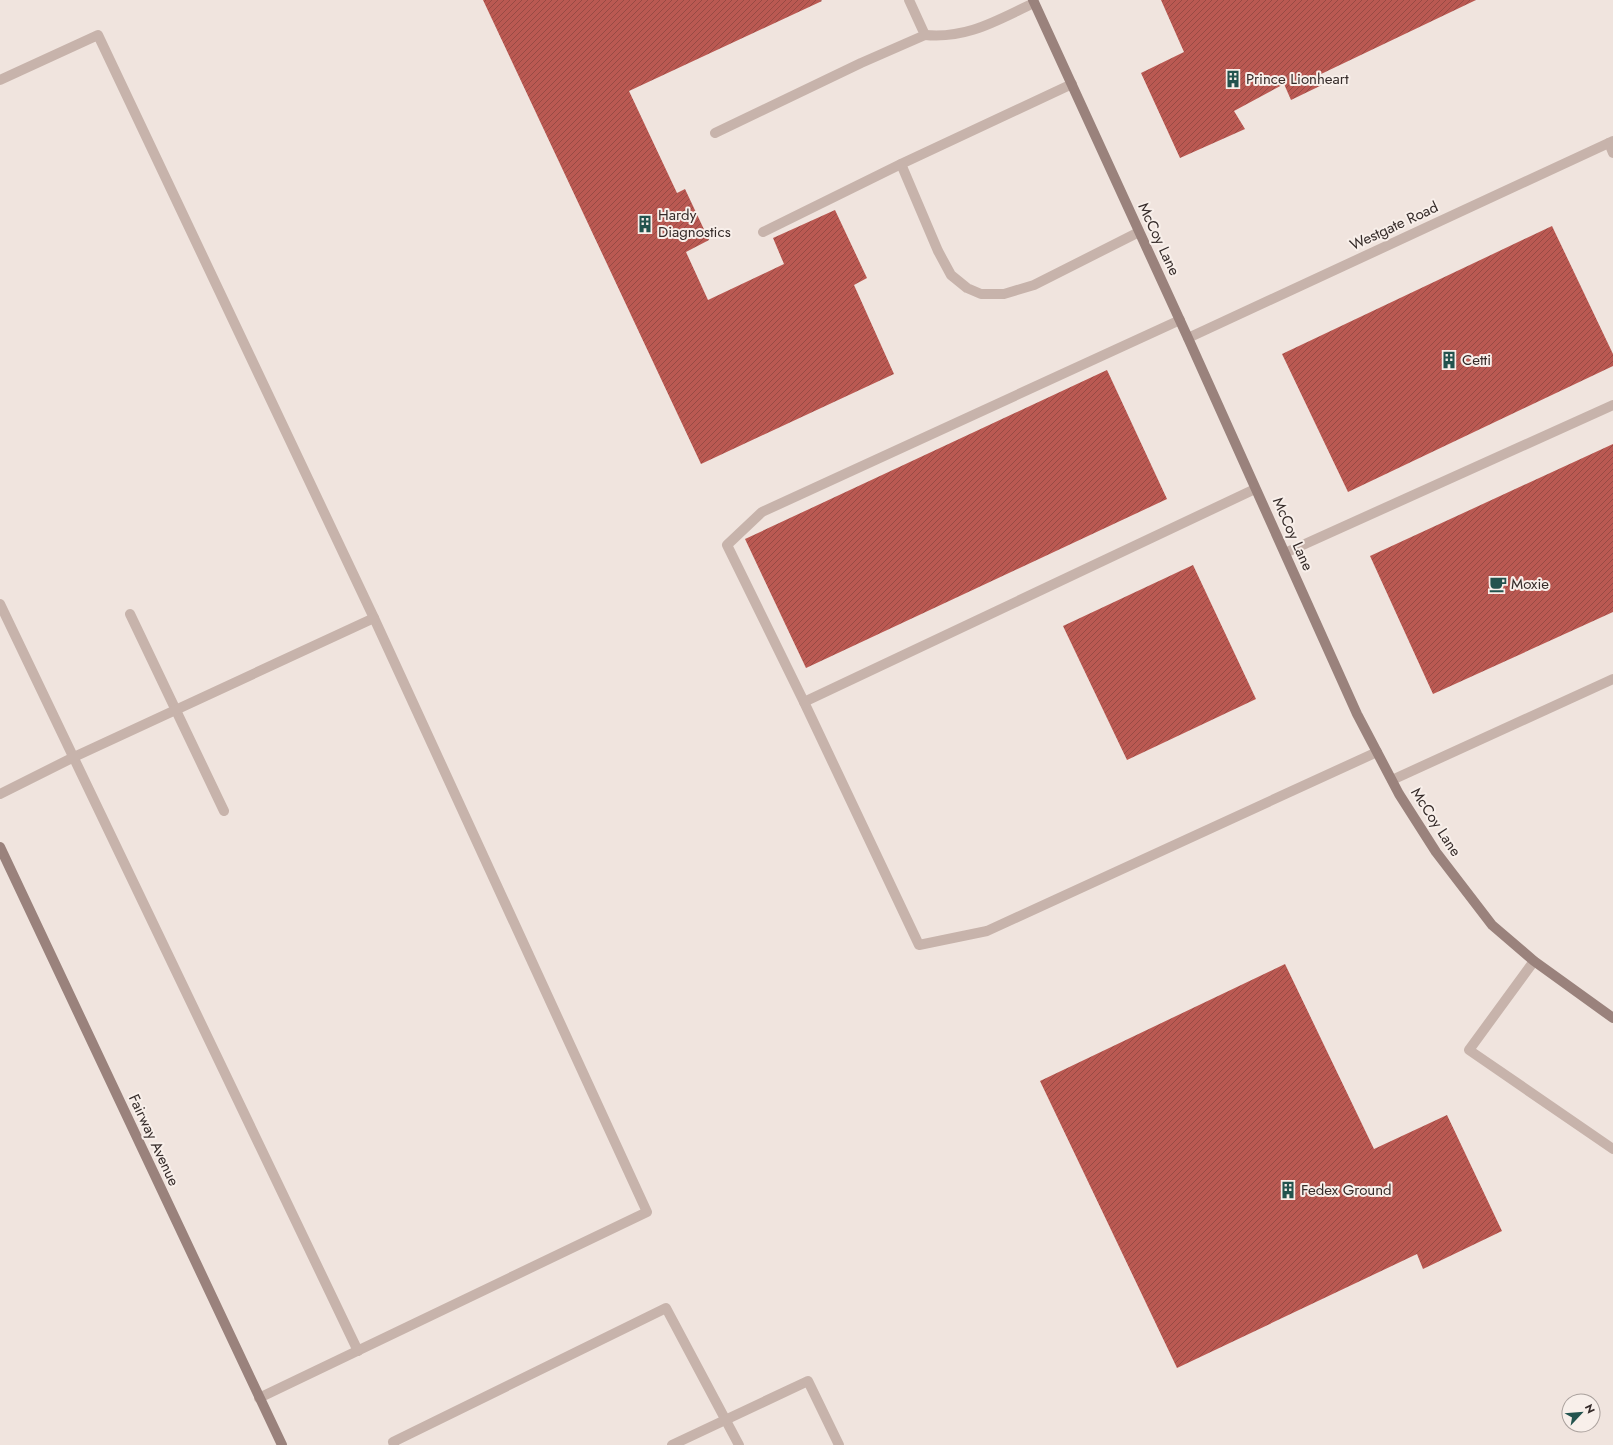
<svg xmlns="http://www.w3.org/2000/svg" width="1613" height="1445" viewBox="0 0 1613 1445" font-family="Jost,sans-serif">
  <defs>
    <pattern id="building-hatch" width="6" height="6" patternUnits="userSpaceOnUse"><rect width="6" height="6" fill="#ba5952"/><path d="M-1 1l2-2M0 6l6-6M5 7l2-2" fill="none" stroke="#984a44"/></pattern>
  </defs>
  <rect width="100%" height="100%" fill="#f0e4de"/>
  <g fill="url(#building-hatch)">
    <path d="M483,0H821L822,1L629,91L677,193L685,189L709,240L686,252L708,300L784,264L773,238L835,210L867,278L854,285L894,374L701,464Z"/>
    <path d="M1161,0H1476L1319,75L1324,84L1291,100L1284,84L1234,111L1245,129L1180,158L1141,73L1184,52Z"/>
    <path d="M1552,226L1613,354V366L1348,492L1282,354Z"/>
    <path d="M1107,370L1167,499L806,668L745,539Z"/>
    <path d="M1613,444V612L1433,694L1370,556Z"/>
    <path d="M1193,565L1256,699L1127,760L1063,626Z"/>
    <path d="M1285,964L1374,1149L1447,1115L1502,1231L1423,1269L1417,1254L1177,1368L1040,1081Z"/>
  </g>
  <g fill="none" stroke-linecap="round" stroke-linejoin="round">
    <g stroke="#c7b3ab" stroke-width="10">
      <path d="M925,35C968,39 997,20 1034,3"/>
      <path d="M0,80L98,35L374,618L647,1212L259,1398"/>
      <path d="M715,133L861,63L925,35L909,0"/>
      <path d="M1609,143L1613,153"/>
      <path d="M901,164L938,251L951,275L967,288L981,294H1004L1034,285L1139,232"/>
      <path d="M763,232L901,164L1072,84"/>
      <path d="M1180,320L762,512L727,545L804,702L1255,489"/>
      <path d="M1285,553L1613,405"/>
      <path d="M0,604L358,1351"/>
      <path d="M130,614L224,811"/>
      <path d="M804,702L919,945L987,931L1377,752"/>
      <path d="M1392,780L1613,679"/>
      <path d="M0,794L74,757L374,618"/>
      <path d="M1534,961L1469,1050L1613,1149"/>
      <path d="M394,1445L393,1442L666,1308L739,1445"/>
      <path d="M672,1445L808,1381L839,1445"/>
    </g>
    <path stroke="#c7b3ab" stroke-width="10" d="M1188,338L1613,141"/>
    <g stroke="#9a827c" stroke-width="10">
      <path d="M1033,0L1188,338L1357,714L1399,794L1436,852L1492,925L1534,961L1613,1018"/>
      <path d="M0,847L282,1445"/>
    </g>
  </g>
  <defs>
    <g id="building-bare" transform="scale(1.38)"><path d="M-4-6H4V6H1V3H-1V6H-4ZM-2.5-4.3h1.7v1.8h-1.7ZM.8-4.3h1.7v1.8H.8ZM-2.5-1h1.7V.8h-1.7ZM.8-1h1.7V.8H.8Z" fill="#23534e" stroke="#f8efea" stroke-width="2.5" paint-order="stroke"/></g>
    <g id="cafe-bare" transform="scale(1.38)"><path d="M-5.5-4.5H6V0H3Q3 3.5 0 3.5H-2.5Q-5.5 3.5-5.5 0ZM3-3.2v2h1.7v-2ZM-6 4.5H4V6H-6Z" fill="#23534e" stroke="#f8efea" stroke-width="2.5" paint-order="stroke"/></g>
  </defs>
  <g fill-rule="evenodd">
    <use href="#building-bare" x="1233" y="79"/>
    <use href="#building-bare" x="645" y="224"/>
    <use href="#building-bare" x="1449" y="360"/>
    <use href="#cafe-bare" x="1498" y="584"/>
    <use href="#building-bare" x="1288" y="1190"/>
  </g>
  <g text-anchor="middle" stroke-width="4" stroke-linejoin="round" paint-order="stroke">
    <g font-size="15" fill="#352b29" stroke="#f8efea" text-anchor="start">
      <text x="1246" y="84">Prince Lionheart</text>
      <text x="658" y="220">Hardy<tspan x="658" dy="17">Diagnostics</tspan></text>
      <text x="1462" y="365">Cetti</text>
      <text x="1511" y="589">Moxie</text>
      <text x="1301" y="1195">Fedex Ground</text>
    </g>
    <g font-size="15" fill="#352b29" stroke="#f8efea">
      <text transform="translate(1394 226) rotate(-25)" y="5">Westgate Road</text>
      <text transform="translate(1159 239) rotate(65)" y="5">McCoy Lane</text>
      <text transform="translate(1293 534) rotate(66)" y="5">McCoy Lane</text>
      <text transform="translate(1436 822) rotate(57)" y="5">McCoy Lane</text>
      <text transform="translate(154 1140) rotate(65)" y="5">Fairway Avenue</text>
    </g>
  </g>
  <g transform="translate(1581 1413) rotate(64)"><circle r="19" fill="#f8efea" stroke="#aaa19d"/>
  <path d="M0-3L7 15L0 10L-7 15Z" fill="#23534e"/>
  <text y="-6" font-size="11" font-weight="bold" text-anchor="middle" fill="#352b29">N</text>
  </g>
</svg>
